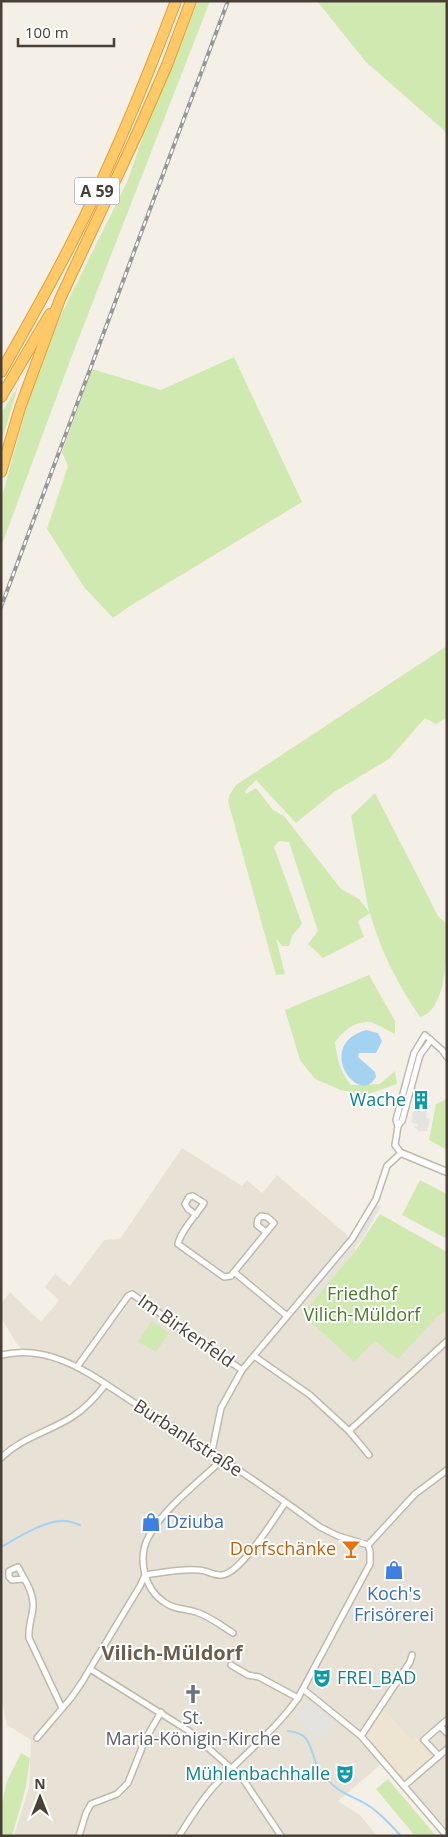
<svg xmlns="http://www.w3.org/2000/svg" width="448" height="1837" viewBox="0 0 448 1837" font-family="'Open Sans',sans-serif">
  <rect width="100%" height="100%" fill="#f4f0e8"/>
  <path fill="#e8e2d6" d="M182,1148L242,1186L247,1180L262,1193L277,1175L346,1234L356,1250L302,1314L354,1362L375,1341L437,1317L447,1310V1829L385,1761L338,1801L360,1815L377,1836H14L29,1787L31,1740L7,1725L1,1695V1357L26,1353L17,1344L1,1318V1304L10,1292L41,1322L59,1300L45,1287L55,1274L70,1286L104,1240L120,1239Z"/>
  <path fill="#ede5d2" d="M384,1709L412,1740L416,1736L433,1755L405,1780L366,1736Z"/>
  <g fill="#d0e9b0">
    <path d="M198,1H210L71,358L1,547V500L28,402L40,363L56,325L127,182L144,134Z"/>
    <path d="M317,1H447V133L366,62Z"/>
    <path d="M234,357L302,502L130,606L113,618L84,587L47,529L68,466L62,452L92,369L161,390Z"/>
    <path d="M18,386L1,445V414Z"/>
    <path d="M447,646V717L436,724L425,718L389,759L334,792L296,823L256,780L245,791L246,794L256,788L273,810L284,816L341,889L359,899L369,912L351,816L375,793L438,916L447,924C447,949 448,1010 420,1017C398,985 380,950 370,913L358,921L364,937L323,958L308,944L318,931L289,842L279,841L274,847L302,924L292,936L289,946H282L276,938L285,974L276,975L228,801L230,794L236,785Z"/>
    <path d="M369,975L395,1021V1034C388,1031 377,1023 369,1022C355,1021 343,1031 335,1042C337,1058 340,1072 351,1085L380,1084L395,1071L397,1084L363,1096L341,1090L315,1079L300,1060L285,1010Z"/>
    <path d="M447,1099V1150L429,1140L436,1104Z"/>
    <path d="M420,1180L447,1194V1239L402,1215Z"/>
    <path d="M380,1214L447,1252V1310L437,1317L398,1359L375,1341L354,1362L302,1314L356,1250Z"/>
    <path d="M152,1321L169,1333L156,1352L138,1342Z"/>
    <path d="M21,1753L30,1758L26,1787L12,1836H1V1808L7,1781Z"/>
    <path d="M388,1779L436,1836H415L376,1789Z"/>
  </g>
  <g fill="#e5e3e0">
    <path d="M414,1108L427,1111L426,1117L430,1119L427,1131H418V1129L414,1128V1126L418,1127V1124L411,1122Z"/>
    <path d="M376,1205L381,1206L363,1238L312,1297L308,1295L358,1235Z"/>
    <path d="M308,1700L335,1723L319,1739L295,1716Z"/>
  </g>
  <path fill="#a3d3f1" d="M366,1030L378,1033L382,1041L376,1053H359L358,1057L375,1072L376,1077C374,1080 372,1083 368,1085C348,1091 321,1043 366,1030Z"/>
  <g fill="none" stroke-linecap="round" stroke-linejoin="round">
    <g stroke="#a3d3f1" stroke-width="2">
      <path d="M1,1547C17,1538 42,1522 61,1521C68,1520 74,1523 80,1525"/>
      <path d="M288,1731C310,1733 309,1745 316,1763C318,1768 323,1774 327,1779C337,1792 352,1796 366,1804C379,1812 390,1824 401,1836"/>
    </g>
    <g stroke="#c0b8aa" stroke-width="8">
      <g id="minor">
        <path d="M398,1126L402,1121L420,1055L431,1040"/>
        <path d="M196,1215L188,1209L185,1204L189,1197L193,1196L204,1203C197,1214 180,1232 178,1244L224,1277L231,1276L234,1272L287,1316"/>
        <path d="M234,1272L274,1223L267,1217L261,1216L258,1219L257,1225L266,1232"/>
        <path d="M1,1355C22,1350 41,1352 61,1360C88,1370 112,1389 136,1404C199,1443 260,1483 320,1527L338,1536L368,1545"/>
        <path d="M254,1356L310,1395L349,1431L447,1341"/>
        <path d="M77,1367L123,1303L128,1296L132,1294L242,1370"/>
        <path d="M349,1431L369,1455"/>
        <path d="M212,1451L221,1408L242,1370L352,1239L376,1199L387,1166L401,1153L395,1145L398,1126L396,1120L414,1053L425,1035L442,1050L447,1057"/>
        <path d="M1,1458C21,1438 48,1432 72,1417C86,1408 95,1398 105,1385"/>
        <path d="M223,1459C200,1481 164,1508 149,1536C137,1557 144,1589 164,1602C174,1610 185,1608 196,1612C209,1616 222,1626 233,1633"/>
        <path d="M368,1545L415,1494L447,1470"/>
        <path d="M145,1575C162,1573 181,1568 199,1570C206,1570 214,1576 222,1575C240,1574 275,1518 285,1503"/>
        <path d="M24,1579L12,1580L9,1577V1571L18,1567C24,1579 34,1592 33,1607C32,1618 28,1627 29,1638L62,1708"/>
        <path d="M231,1665L248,1675L259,1677L298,1698"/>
        <path d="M90,1669L189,1731L232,1769L239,1773L281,1836"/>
        <path d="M303,1689L361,1736L447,1836"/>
        <path d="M440,1726L447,1720"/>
        <path d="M361,1736L410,1662L412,1655"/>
        <path d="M37,1738L71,1698L82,1682L140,1586L145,1575"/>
        <path d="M439,1756L424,1740L440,1726L447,1733"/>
        <path d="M404,1786L447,1749"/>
        <path d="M79,1836L86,1813L91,1804L117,1794L128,1783L145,1740L161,1712"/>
        <path d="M179,1836C191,1817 204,1796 220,1780C247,1752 276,1729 298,1698L370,1564V1551L368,1545"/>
      </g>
    </g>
    <g stroke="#c0b8aa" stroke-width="9">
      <path id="tertiary" d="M401,1153L447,1172"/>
    </g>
    <g stroke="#e09e36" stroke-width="12">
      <g id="motorway">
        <path d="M1,372C25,329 50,286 72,242C112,164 145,83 176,1"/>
        <path d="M1,397L50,314"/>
        <path d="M1,472L20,408L60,299L137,134L167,65L191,1"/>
      </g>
    </g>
    <use href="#minor" stroke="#fff" stroke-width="5"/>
    <use href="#tertiary" stroke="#fff" stroke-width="6"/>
    <use href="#motorway" stroke="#ffc968" stroke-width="10"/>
    <g stroke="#979797" stroke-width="4">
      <path id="rail" d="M1,607L228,1"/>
    </g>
    <use href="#rail" stroke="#fff" stroke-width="2" stroke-dasharray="5.5" stroke-linecap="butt"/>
  </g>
  <defs>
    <g id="building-bare" transform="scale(1.5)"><path d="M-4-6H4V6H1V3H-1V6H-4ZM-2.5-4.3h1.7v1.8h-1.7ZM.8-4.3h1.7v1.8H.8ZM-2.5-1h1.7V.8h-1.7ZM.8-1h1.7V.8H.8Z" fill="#0f9aa8" stroke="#fff" stroke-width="2.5" paint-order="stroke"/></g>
    <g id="shop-bare" transform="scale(1.5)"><path d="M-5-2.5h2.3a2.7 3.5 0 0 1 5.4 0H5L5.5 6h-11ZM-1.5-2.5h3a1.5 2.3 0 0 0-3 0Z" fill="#3f7fe0" stroke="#fff" stroke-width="2.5" paint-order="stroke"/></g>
    <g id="bar-bare" transform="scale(1.5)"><path d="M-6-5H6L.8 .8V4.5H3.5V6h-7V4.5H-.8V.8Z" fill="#e8710a" stroke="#fff" stroke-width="2.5" paint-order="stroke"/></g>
    <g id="theatre-bare" transform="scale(1.5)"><path d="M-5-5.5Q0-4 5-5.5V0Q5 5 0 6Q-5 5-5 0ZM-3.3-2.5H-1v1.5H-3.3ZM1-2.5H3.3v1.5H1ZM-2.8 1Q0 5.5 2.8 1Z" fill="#0f9aa8" stroke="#fff" stroke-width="2.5" paint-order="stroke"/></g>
    <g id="church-bare" transform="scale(1.5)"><path d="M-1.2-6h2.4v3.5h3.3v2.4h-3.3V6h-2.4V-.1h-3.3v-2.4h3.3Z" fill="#6b7280" stroke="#fff" stroke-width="2.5" paint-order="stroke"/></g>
  </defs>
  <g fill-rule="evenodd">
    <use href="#building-bare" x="421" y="1100"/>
    <use href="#shop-bare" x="151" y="1522"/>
    <use href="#bar-bare" x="351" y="1549"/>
    <use href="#shop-bare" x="394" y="1570"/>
    <use href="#theatre-bare" x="322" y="1678"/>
    <use href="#church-bare" x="193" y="1694"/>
    <use href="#theatre-bare" x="345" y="1774"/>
  </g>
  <g text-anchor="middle" stroke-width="4" stroke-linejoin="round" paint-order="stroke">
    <rect fill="#fff" stroke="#7f7972" stroke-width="1" x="74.5" y="177.5" width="45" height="27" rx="4"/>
    <g font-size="16" font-weight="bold" fill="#484036">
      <text x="97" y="197">A 59</text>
    </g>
    <g font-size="18" fill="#0d838f" stroke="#fff" text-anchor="end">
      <text x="406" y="1106">Wache</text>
      <text x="337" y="1684" text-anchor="start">FREI_BAD</text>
      <text x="330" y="1780">Mühlenbachhalle</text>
    </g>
    <g font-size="18" fill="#497b28" stroke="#fff">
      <text x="362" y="1300">Friedhof<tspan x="362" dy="21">Vilich-Müldorf</tspan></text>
    </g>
    <g font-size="18" fill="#484036" stroke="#fff">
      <text transform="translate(186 1331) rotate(35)" y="6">Im Birkenfeld</text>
      <text transform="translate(188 1438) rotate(33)" y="6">Burbankstraße</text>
    </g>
    <g font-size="18" fill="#366cbe" stroke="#fff" text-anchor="start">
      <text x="166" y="1528">Dziuba</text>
      <text x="394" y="1600" text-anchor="middle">Koch's<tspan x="394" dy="21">Frisörerei</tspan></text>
    </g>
    <g font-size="18" fill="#c56008" stroke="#fff" text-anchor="end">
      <text x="336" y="1555">Dorfschänke</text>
    </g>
    <g font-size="18" fill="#5b616d" stroke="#fff">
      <text x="193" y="1724">St.<tspan x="193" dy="21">Maria-Königin-Kirche</tspan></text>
    </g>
    <g font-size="20" font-weight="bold" fill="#6b5e4d" stroke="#fff">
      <text x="172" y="1660">Vilich-Müldorf</text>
    </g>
  </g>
  <rect width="448" height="1837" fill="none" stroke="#484036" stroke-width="5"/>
  <g transform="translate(40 1797)" stroke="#ffffff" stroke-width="4" paint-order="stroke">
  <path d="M0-4L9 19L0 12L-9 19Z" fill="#484036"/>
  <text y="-8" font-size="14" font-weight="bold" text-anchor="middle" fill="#484036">N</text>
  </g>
  <path d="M18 38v8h96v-8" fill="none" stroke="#484036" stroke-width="2.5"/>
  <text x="25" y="38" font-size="15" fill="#484036" stroke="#ffffff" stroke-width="4" paint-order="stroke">100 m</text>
</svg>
